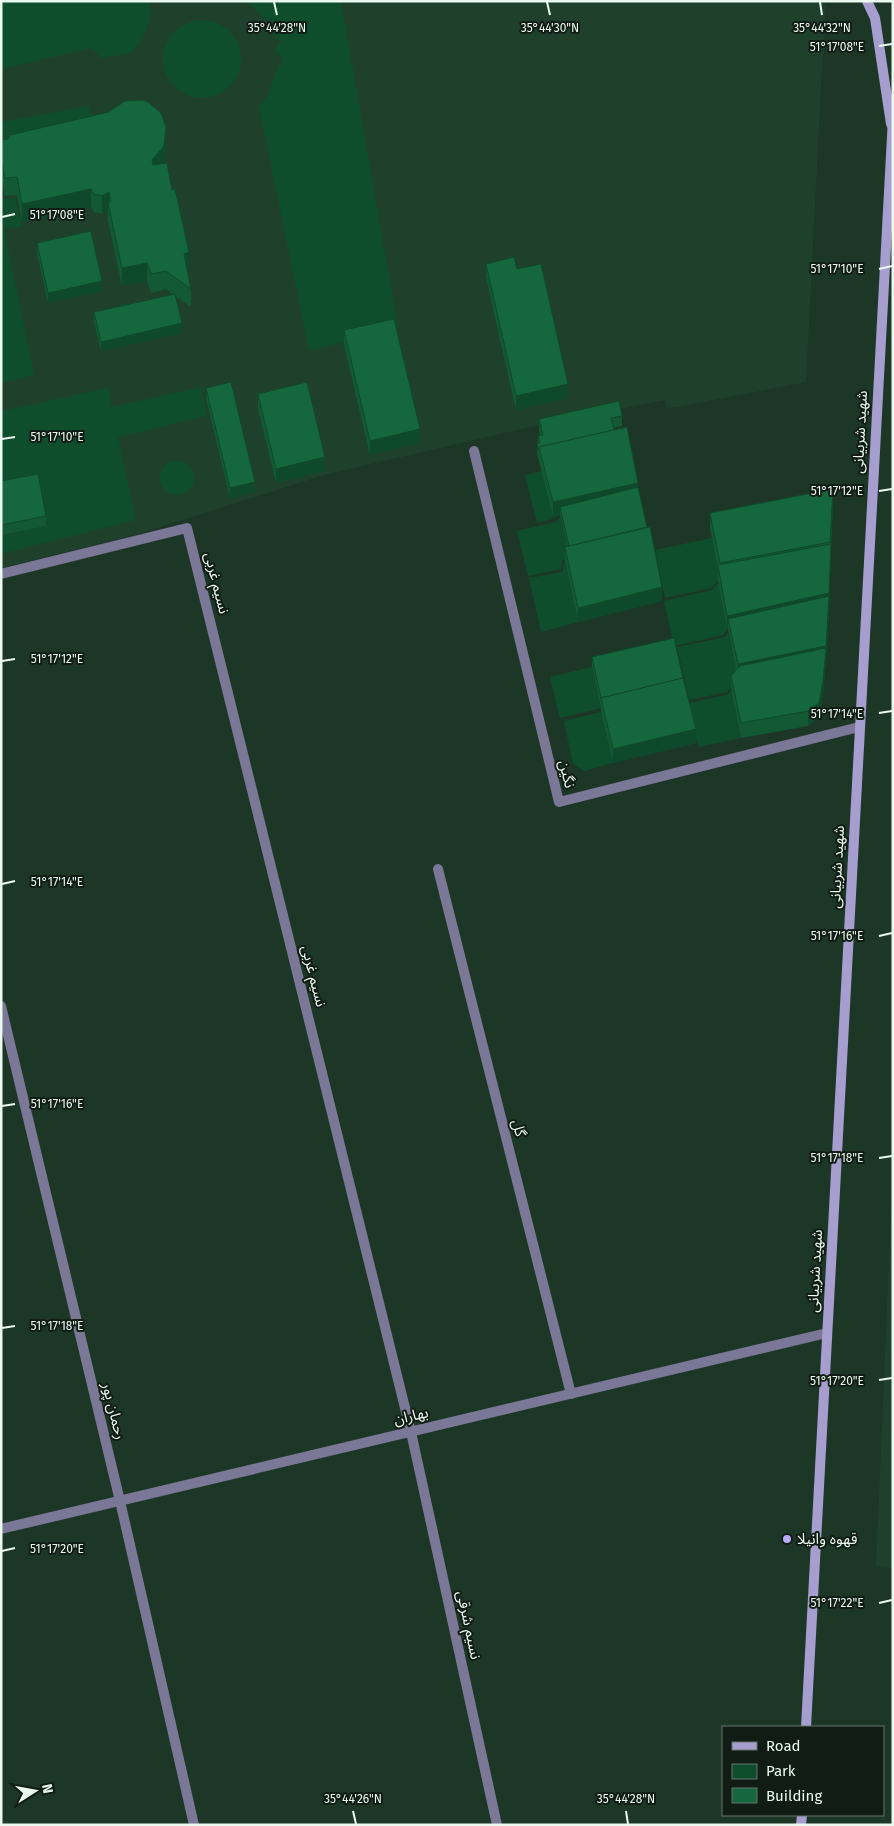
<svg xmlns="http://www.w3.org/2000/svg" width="894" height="1826" viewBox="0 0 894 1826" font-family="'Fira Sans','Noto Sans Arabic',sans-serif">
  <rect width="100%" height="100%" fill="#1d3727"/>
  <g fill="#1f412c">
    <path d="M1,1H821L825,6L806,382L677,407L666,408L665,400L512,431L324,475L141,533L1,568Z"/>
    <path d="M893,1170V1568L876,1567Z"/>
  </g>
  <g fill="#0f4e2d">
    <path d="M1,1H149L151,12L148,27L143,38L131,53L101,58L92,48L1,69Z"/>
    <path d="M246,1H341L398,328L309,351L259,107L267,96L282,58L275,50L280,42L274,34L277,27L269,19L265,21C258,10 255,9 246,1Z"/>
    <circle cx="202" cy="59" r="39"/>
    <path d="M89,106L94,130L1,155V122Z"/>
    <path d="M1,192L3,199L15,198L22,226L4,229L34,375L1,383Z"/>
    <path d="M201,387L207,416L118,437L136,520L1,554V411L108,388L112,407Z"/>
    <circle cx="177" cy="478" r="17"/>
    <path d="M542,471L553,517L552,519L537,523L525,475Z"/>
    <path d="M560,517L570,559L562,560L561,569L528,576L517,531L556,522Z"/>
    <path d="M712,538L720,578L711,588L665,598L655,550Z"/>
    <path d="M565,561L578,622L541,632L529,578L562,572Z"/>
    <path d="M719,582L727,630L723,635L674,646L664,601L712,590Z"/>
    <path d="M728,633L738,678L727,692L689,700L677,647L725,637Z"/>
    <path d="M592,667L601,708L560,718L550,677Z"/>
    <path d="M731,690L741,738L698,747L689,703L727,695Z"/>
    <path d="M601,712L613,763L584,771L573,764L564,721Z"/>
  </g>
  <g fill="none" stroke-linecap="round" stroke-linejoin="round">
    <g stroke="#7b7796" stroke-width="10">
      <path d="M474,451L559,802L859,727"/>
      <path d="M1,574L187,528L411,1432L497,1825"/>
      <path d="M438,869L571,1394"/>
      <path d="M1,1006L120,1501"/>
    </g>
    <g stroke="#7b7796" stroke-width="10">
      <path d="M120,1501L194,1825"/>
      <path d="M1,1529L827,1333"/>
    </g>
    <g stroke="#a69ecf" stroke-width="10">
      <path d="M867,1L875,18L891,124"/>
      <path d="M806,1727L893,118"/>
      <path d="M801,1825L802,1815"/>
    </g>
  </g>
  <g fill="#125934">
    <path d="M1,140L166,145L164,163L189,270L187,271L191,289V307L175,296L182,333L101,351L94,322V312L173,295L166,289L151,293L147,281L122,286L108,221V211L102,214L94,212L91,207L22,222L17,195L5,196L2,182L1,181Z"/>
    <path d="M37,243L102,291L48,303L37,253Z"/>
    <path d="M486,264L517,269L568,398L516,410L486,278Z"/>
    <path d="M344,330L420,443L370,455L344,345Z"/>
    <path d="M206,388L255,492L230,498L206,398Z"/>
    <path d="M258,394L325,471L276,483L258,409Z"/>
    <path d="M622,416V426L613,428L638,487L662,601L578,622L565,561V547H567L560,515L553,517L537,454L538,436L540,435L539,429V419Z"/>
    <path d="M1,481L46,516V526L1,535Z"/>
    <path d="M833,503L831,550L829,610L826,660L823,695L819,717L808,726L741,738L731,690V676L736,670L728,630H727L718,580V570L710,528V513Z"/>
    <path d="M592,657L696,743L613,763L601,712V708L592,667Z"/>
  </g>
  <g fill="#0f492b">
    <path d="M166,127V145L164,164L152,178V160Z"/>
    <path d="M91,189V207L22,222V204Z"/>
    <path d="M109,192V209L108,203V211L102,214V196Z"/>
    <path d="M189,252V270L184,273V254Z"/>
    <path d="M147,263V281L122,286V268Z"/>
    <path d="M102,281V291L48,303V293Z"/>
    <path d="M182,323V333L101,351V342Z"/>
    <path d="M568,384V398L516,410V396Z"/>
    <path d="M420,429V443L370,455V441Z"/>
    <path d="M325,457V471L276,483V469Z"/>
    <path d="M255,482V492L230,498V488Z"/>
    <path d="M638,483V497L560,507V515L553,517V502Z"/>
    <path d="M833,489L829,610L826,660L823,695L819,717L808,726V711L738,678V664L728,619V630H727V616L830,554Z"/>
    <path d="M662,587V601L578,622V608Z"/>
    <path d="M696,729V743L613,763V749Z"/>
  </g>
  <g fill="#15683d" stroke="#0f492b">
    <path d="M142,100L148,102L161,113L166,127L164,146L152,160L153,165L167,163L172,190L175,189L189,252L184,254L191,289L166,271L151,274L147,263L122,268L108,203L111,201L109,192L102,196L94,194L91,189L22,204L17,177L5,178L2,164L1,163V140L8,139L10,135L109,112L125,101Z"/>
    <path d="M91,231L102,281L48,293L37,243Z"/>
    <path d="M514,257L517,269L541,264L568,384L516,396L486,264Z"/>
    <path d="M175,294L182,323L101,342L94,312Z"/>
    <path d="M394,319L420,429L370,441L344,330Z"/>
    <path d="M231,382L255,482L230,488L206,388Z"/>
    <path d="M307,382L325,457L276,469L258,394Z"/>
    <path d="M619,401L622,416L611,418L614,430L539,447V450L537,444L540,443L538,436L543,435L539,419Z"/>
    <path d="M627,427L638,483L553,502L539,447Z"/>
    <path d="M38,474L46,516L1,525V481Z"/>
    <path d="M638,487L647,527L569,546L560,507Z"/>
    <path d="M833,489L830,542L720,563L710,513Z"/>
    <path d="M650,527L662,587L578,608L565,547Z"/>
    <path d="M831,544L829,593L727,616L718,565Z"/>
    <path d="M829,596L826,646L738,664L728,619Z"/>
    <path d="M674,638L683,678L601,698L592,657Z"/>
    <path d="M826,648L823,681L819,703L808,711L741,723L731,676L740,666Z"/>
    <path d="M683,678L696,729L613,749L601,698Z"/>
  </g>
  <path fill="none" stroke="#eafaef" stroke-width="2" d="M274,2L277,15M547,2L550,15M820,2L822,15M879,46L892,44M2,217L15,214M879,269L892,266M2,439L15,437M879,491L892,489M2,661L15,659M879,713L892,711M2,884L15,881M879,936L892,933M2,1106L15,1104M879,1158L892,1156M2,1328L15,1326M879,1380L892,1378M2,1551L15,1548M879,1603L892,1600M353,1811L356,1824M626,1811L628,1824"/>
  <circle fill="#b8abf7" stroke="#101c14" stroke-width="2" cx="787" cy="1539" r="5"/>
  <g text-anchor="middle" stroke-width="4" stroke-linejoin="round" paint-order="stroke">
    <g font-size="15" fill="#eafaef" stroke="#101c14">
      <text transform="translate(860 432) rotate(-87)" y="5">شهید شربیانی</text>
      <text transform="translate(217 583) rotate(76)" y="5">نسیم غربی</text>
      <text transform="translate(567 774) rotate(76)" y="5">نگین</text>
      <text transform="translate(837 867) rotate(-87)" y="5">شهید شربیانی</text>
      <text transform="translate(314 976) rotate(76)" y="5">نسیم غربی</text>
      <text transform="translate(519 1128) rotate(76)" y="5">گل</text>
      <text transform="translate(815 1271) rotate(-87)" y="5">شهید شربیانی</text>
      <text transform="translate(114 1411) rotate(76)" y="5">رحمان پور</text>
      <text transform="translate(411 1416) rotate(-13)" y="5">بهاران</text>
      <text transform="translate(469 1625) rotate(78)" y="5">نسیم شرقی</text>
    </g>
    <g font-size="15" fill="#eafaef" stroke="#101c14" text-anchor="start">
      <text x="797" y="1544">قهوه وانیلا</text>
    </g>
  </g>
  <g font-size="12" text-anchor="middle" fill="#eafaef" stroke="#101c14" stroke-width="4" stroke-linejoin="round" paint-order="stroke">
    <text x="550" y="32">35°44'30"N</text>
    <text x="822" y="32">35°44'32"N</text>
    <text x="277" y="32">35°44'28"N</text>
    <text x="837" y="51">51°17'08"E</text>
    <text x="57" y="219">51°17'08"E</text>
    <text x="837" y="273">51°17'10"E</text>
    <text x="57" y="441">51°17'10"E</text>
    <text x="837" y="495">51°17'12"E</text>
    <text x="57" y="663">51°17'12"E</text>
    <text x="837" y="718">51°17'14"E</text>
    <text x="57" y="886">51°17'14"E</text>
    <text x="837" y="940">51°17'16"E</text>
    <text x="57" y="1108">51°17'16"E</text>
    <text x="837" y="1162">51°17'18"E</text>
    <text x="57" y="1330">51°17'18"E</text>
    <text x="837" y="1385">51°17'20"E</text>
    <text x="57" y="1553">51°17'20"E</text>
    <text x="837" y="1607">51°17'22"E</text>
    <text x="353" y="1803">35°44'26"N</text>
    <text x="626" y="1803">35°44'28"N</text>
  </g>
  <rect width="894" height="1826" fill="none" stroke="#eafaef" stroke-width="5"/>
  <rect x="722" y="1726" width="162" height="90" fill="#101c14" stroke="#67756c"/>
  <rect x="732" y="1742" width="25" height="8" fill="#a69ecf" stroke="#67756c"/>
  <text x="766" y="1751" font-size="15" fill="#eafaef">Road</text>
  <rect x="732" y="1764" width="25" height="15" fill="#0f4e2d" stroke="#67756c"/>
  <text x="766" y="1776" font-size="15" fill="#eafaef">Park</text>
  <rect x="732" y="1788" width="25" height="15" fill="#15683d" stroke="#67756c"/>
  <text x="766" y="1801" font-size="15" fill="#eafaef">Building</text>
  <g transform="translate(35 1791) rotate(79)" stroke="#101c14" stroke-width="4" paint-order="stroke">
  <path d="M0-4L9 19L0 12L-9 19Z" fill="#eafaef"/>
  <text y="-8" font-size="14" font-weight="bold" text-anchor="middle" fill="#eafaef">N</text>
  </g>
</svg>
